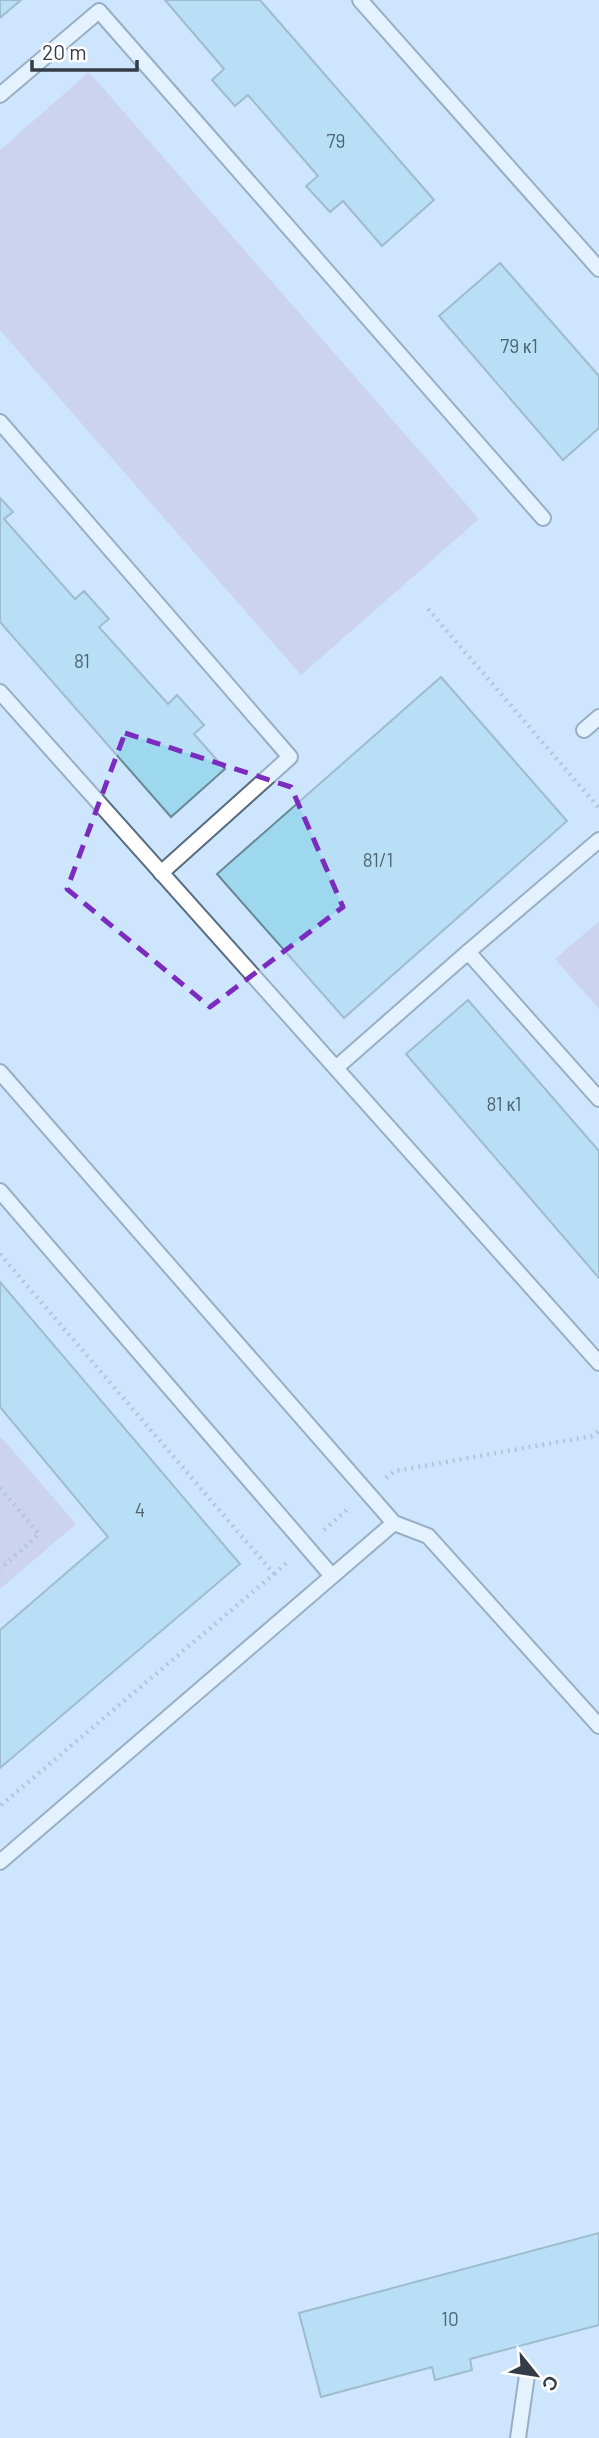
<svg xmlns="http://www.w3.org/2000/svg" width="599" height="2438" viewBox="0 0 599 2438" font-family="Barlow,sans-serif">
  <rect width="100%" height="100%" fill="#cee5fe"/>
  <g fill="#cbbdde">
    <path d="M89,72L479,519L301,675L0,330V150Z"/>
    <path d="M599,921V1009L555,959Z"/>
    <path d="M0,1436L76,1524L0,1589Z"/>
  </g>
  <g fill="#9dd8ee" stroke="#678894" stroke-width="2">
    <path d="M0,0H21L0,18Z"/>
    <path d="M165,0H260L434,200L382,246L343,201L330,212L306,186L318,176L248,95L235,106L212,80L224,69Z"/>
    <path d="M500,263L599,376V428L563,460L439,316Z"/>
    <path d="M0,498L13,512L4,519L75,599L84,591L109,619L99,627L168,704L177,695L204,725L194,734L225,769L171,817L0,622Z"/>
    <path d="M441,677L567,821L344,1018L217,874Z"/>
    <path d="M468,1000L599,1151V1278L406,1054Z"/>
    <path d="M0,1282L240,1564L0,1768V1630L108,1537L0,1407Z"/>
    <path d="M599,2233V2325L470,2359L472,2370L435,2380L432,2367L321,2397L299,2313Z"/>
  </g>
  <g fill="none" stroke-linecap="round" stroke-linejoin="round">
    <g stroke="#586c81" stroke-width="18">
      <g id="lane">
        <path d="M360,0L599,269"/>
        <path d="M0,95L99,11L543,518"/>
        <path d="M0,422L290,757L161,873"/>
        <path d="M0,692L599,1363"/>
        <path d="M584,730L599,717"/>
        <path d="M468,952L599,840"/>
        <path d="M337,1067L468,952L599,1099"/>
        <path d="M0,1072L394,1523L428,1536L599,1726"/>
        <path d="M0,1191L332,1576"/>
        <path d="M0,1862L394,1523"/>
        <path d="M518,2438L527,2375"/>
      </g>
    </g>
    <g stroke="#8e9fb2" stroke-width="4.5" stroke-dasharray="2 5" stroke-linecap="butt">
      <path d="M428,609L599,808"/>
      <path d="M0,1254L274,1574L0,1806"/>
      <path d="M386,1478L395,1471L592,1436L599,1431"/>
      <path d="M0,1488L39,1534L0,1569"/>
      <path d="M324,1530L349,1508"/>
      <path d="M274,1574L289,1561"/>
    </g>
    <use href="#lane" stroke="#fff" stroke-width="14"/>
  </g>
  <path d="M0 0H599V2438H0ZM125,733L291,787L343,907L210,1007L67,889Z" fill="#cee5fe" fill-opacity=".55" fill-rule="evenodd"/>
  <path fill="none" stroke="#7b2cbf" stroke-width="5" stroke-dasharray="14 9" stroke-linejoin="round" d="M125,733L291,787L343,907L210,1007L67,889Z"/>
  <g text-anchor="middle" stroke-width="7" stroke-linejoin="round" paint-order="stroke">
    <g font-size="19" fill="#4e6471">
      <text x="336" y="148">79</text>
      <text x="519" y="353">79 к1</text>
      <text x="82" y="668">81</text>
      <text x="378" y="867">81/1</text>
      <text x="504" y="1111">81 к1</text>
      <text x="140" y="1517">4</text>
      <text x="450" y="2326">10</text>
    </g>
  </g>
  <g transform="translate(536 2375) rotate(120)" stroke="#ffffff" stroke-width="5" paint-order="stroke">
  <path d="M0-5L12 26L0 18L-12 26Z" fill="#343d47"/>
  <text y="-10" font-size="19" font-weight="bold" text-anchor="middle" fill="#343d47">С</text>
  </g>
  <path d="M32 60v10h105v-10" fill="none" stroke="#343d47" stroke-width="3.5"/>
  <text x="42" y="60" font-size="21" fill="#343d47" stroke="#ffffff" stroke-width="5" paint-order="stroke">20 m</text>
</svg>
